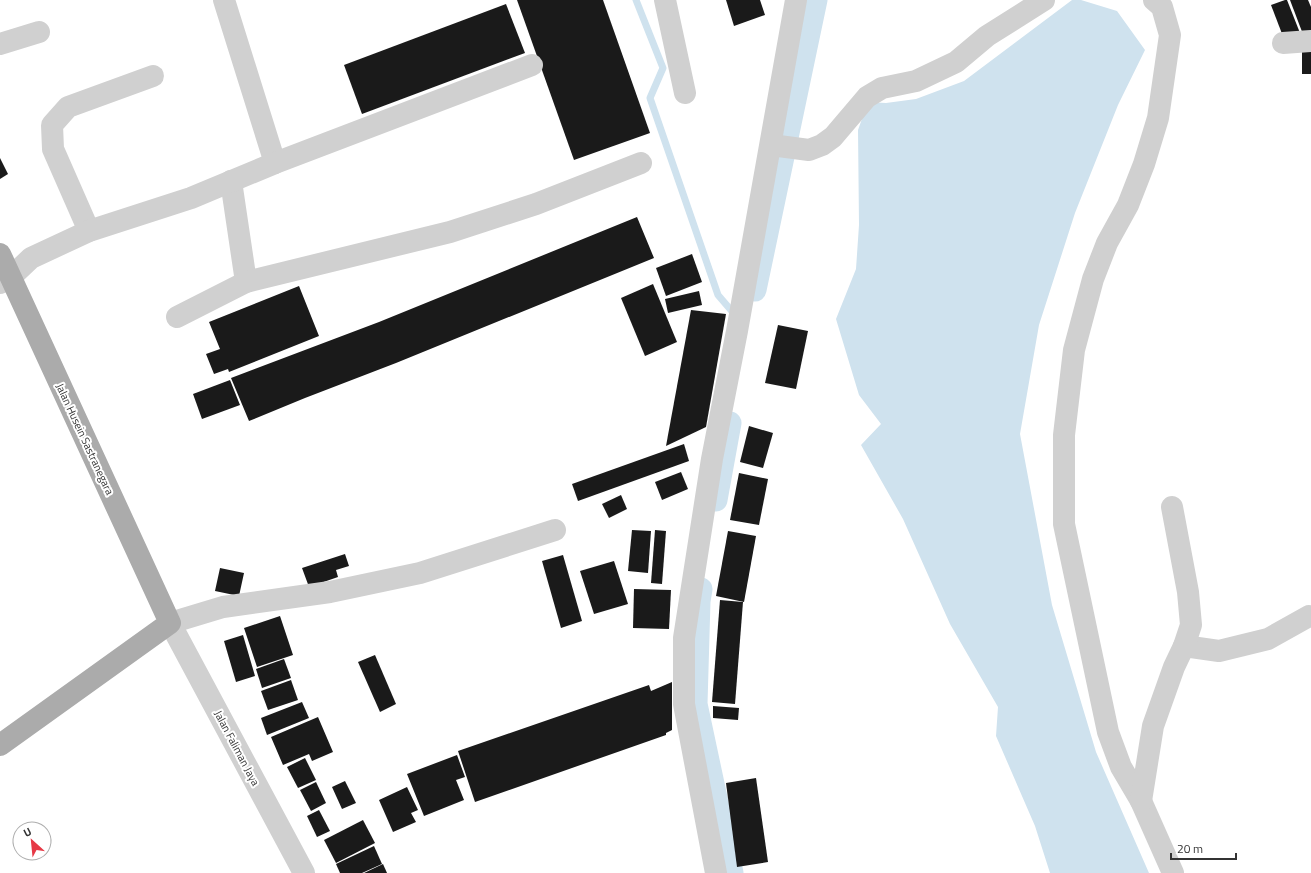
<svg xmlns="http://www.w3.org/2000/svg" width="1311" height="873" viewBox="0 0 1311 873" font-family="'Titillium Web',sans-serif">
  <rect width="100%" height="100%" fill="#fff"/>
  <path fill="#cfe2ee" d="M1072,0H1081L1117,11L1145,50L1118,105L1075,213L1039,325L1020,434L1052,605L1096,752L1149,873H1050L1035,826L996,736L998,707L950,624L903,519L861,445L881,424L859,395L836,319L856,269L859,225L858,130L868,102L886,103L916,99L964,81Z"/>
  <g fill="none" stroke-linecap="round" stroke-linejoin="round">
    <path stroke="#cfe2ee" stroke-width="7" d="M636,0L663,68L650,98L718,295L736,316"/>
    <g stroke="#cfe2ee" stroke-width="23">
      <path d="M755,290L816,0"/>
      <path d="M716,500L730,423"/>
      <path d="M701,589L699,601L696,704L732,873"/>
    </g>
  </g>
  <g fill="#1a1a1a">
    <path d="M517,0H603L650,133L574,160Z"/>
    <path d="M726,0H760L765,15L734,26Z"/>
    <path d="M1285,0H1287L1300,33L1284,39L1271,5Z"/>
    <path d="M1290,0H1308L1311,7V34L1304,37Z"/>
    <path d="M506,4L525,53L362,114L344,65Z"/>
    <rect x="1302" y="45" width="9" height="29"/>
    <path d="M0,158L8,174L0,179Z"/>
    <path d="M637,217L654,258L396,363L305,398L249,421L231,378L379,322Z"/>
    <path d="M692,254L702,282L666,296L656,268Z"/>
    <path d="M653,284L677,342L645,356L621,298Z"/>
    <path d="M299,286L319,336L229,372L228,369L214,374L206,354L220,349L209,322Z"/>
    <path d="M699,291L702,305L668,313L665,299Z"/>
    <path d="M691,310L726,314L706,427L666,446Z"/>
    <path d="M778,325L808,331L796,389L765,383Z"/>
    <path d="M230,380L240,405L202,419L193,394Z"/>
    <path d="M749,426L773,433L763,468L740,462Z"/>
    <path d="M684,444L689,461L578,501L572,484Z"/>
    <path d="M681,472L688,489L662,500L655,482Z"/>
    <path d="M739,473L768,479L759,525L730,520Z"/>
    <path d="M621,495L627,509L609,518L602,504Z"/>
    <path d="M632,530L651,531L648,573L628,571Z"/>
    <path d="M655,530L666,531L662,584L651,583Z"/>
    <path d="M728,531L756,536L744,602L716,596Z"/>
    <path d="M345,554L349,566L336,570L338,577L309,587L302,568Z"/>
    <path d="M563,555L582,621L561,628L542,561Z"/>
    <path d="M614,561L628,604L594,614L580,571Z"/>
    <path d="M220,568L244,573L239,596L215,591Z"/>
    <path d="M634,589L671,590L669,629L633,628Z"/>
    <path d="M720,600L743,602L735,704L712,702Z"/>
    <path d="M280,616L293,655L257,667L244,628Z"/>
    <path d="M243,635L255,676L236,682L224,641Z"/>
    <path d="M375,655L396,704L380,712L358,662Z"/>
    <path d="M284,659L291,678L262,688L256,669Z"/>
    <path d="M291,680L298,700L268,710L261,691Z"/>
    <path d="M672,682V730L666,733V735L475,802L458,751L649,685L651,691Z"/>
    <path d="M302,702L309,718L267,735L261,718Z"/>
    <path d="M713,706L739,708L738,720L713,718Z"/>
    <path d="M318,717L333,752L312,761L309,754L283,765L271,737Z"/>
    <path d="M457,755L465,777L456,780L464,800L424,816L407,774Z"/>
    <path d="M305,758L316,780L298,788L287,767Z"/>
    <path d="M756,778L768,862L737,867L726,783Z"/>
    <path d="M345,781L356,803L342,809L332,787Z"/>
    <path d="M316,782L326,803L311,811L300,790Z"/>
    <path d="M407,787L418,810L411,813L416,822L393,832L379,800Z"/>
    <path d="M319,810L330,831L317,837L307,816Z"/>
    <path d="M363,820L375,843L336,863L324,840Z"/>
    <path d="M374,846L382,864L362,873H340L336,864Z"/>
    <path d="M383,864L387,873H364Z"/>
  </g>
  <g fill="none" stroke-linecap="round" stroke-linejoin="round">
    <g stroke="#d0d0d0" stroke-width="22">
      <path d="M224,0L275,163"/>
      <path d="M665,0L685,93"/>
      <path d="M1154,0L1162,7L1170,35L1158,118L1144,164L1128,205L1107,243L1093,279L1074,350L1064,435V524L1108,732L1121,767L1141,801L1173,873"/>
      <path d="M1283,43L1311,41"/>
      <path d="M0,44L39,32"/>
      <path d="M771,145L809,150L822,145L833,137L867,97L882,88L916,81L956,62L987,36L1044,0"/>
      <path d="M231,181L246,282"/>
      <path d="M89,231L53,149L52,125L68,107L153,76"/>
      <path d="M0,283L11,277L31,258L89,231L191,198L275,163L532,65"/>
      <path d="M177,317L246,282L450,232L536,204L641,163"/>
      <path d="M1184,646L1219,651L1268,639L1309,616"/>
      <path d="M1141,801L1153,726L1174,667L1184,646L1191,625L1188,592L1172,507"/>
      <path d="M304,873L170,623L223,607L330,592L420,573L555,530"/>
      <path d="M716,873L684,704V638L712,459L737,331L796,0"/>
    </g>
    <path stroke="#ababab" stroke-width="22" d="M0,254L170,623L0,745"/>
  </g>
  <g text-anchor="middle" stroke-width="4" stroke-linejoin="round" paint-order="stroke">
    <g font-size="11" fill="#333" stroke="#fff">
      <text transform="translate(85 439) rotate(65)" y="4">Jalan Husein Sastranegara</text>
      <text transform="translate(237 748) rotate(62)" y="4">Jalan Faliman Jaya</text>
    </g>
  </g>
  <g transform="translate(32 841) rotate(333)"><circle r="19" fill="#ffffff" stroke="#adadad"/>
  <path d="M0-3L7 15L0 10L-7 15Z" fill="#e63946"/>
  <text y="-6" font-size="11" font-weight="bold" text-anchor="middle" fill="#333333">U</text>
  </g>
  <path d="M1171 853v6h65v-6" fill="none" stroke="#333333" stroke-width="2"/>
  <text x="1177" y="853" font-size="12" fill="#333333" stroke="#ffffff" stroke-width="3" paint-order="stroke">20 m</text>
</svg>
